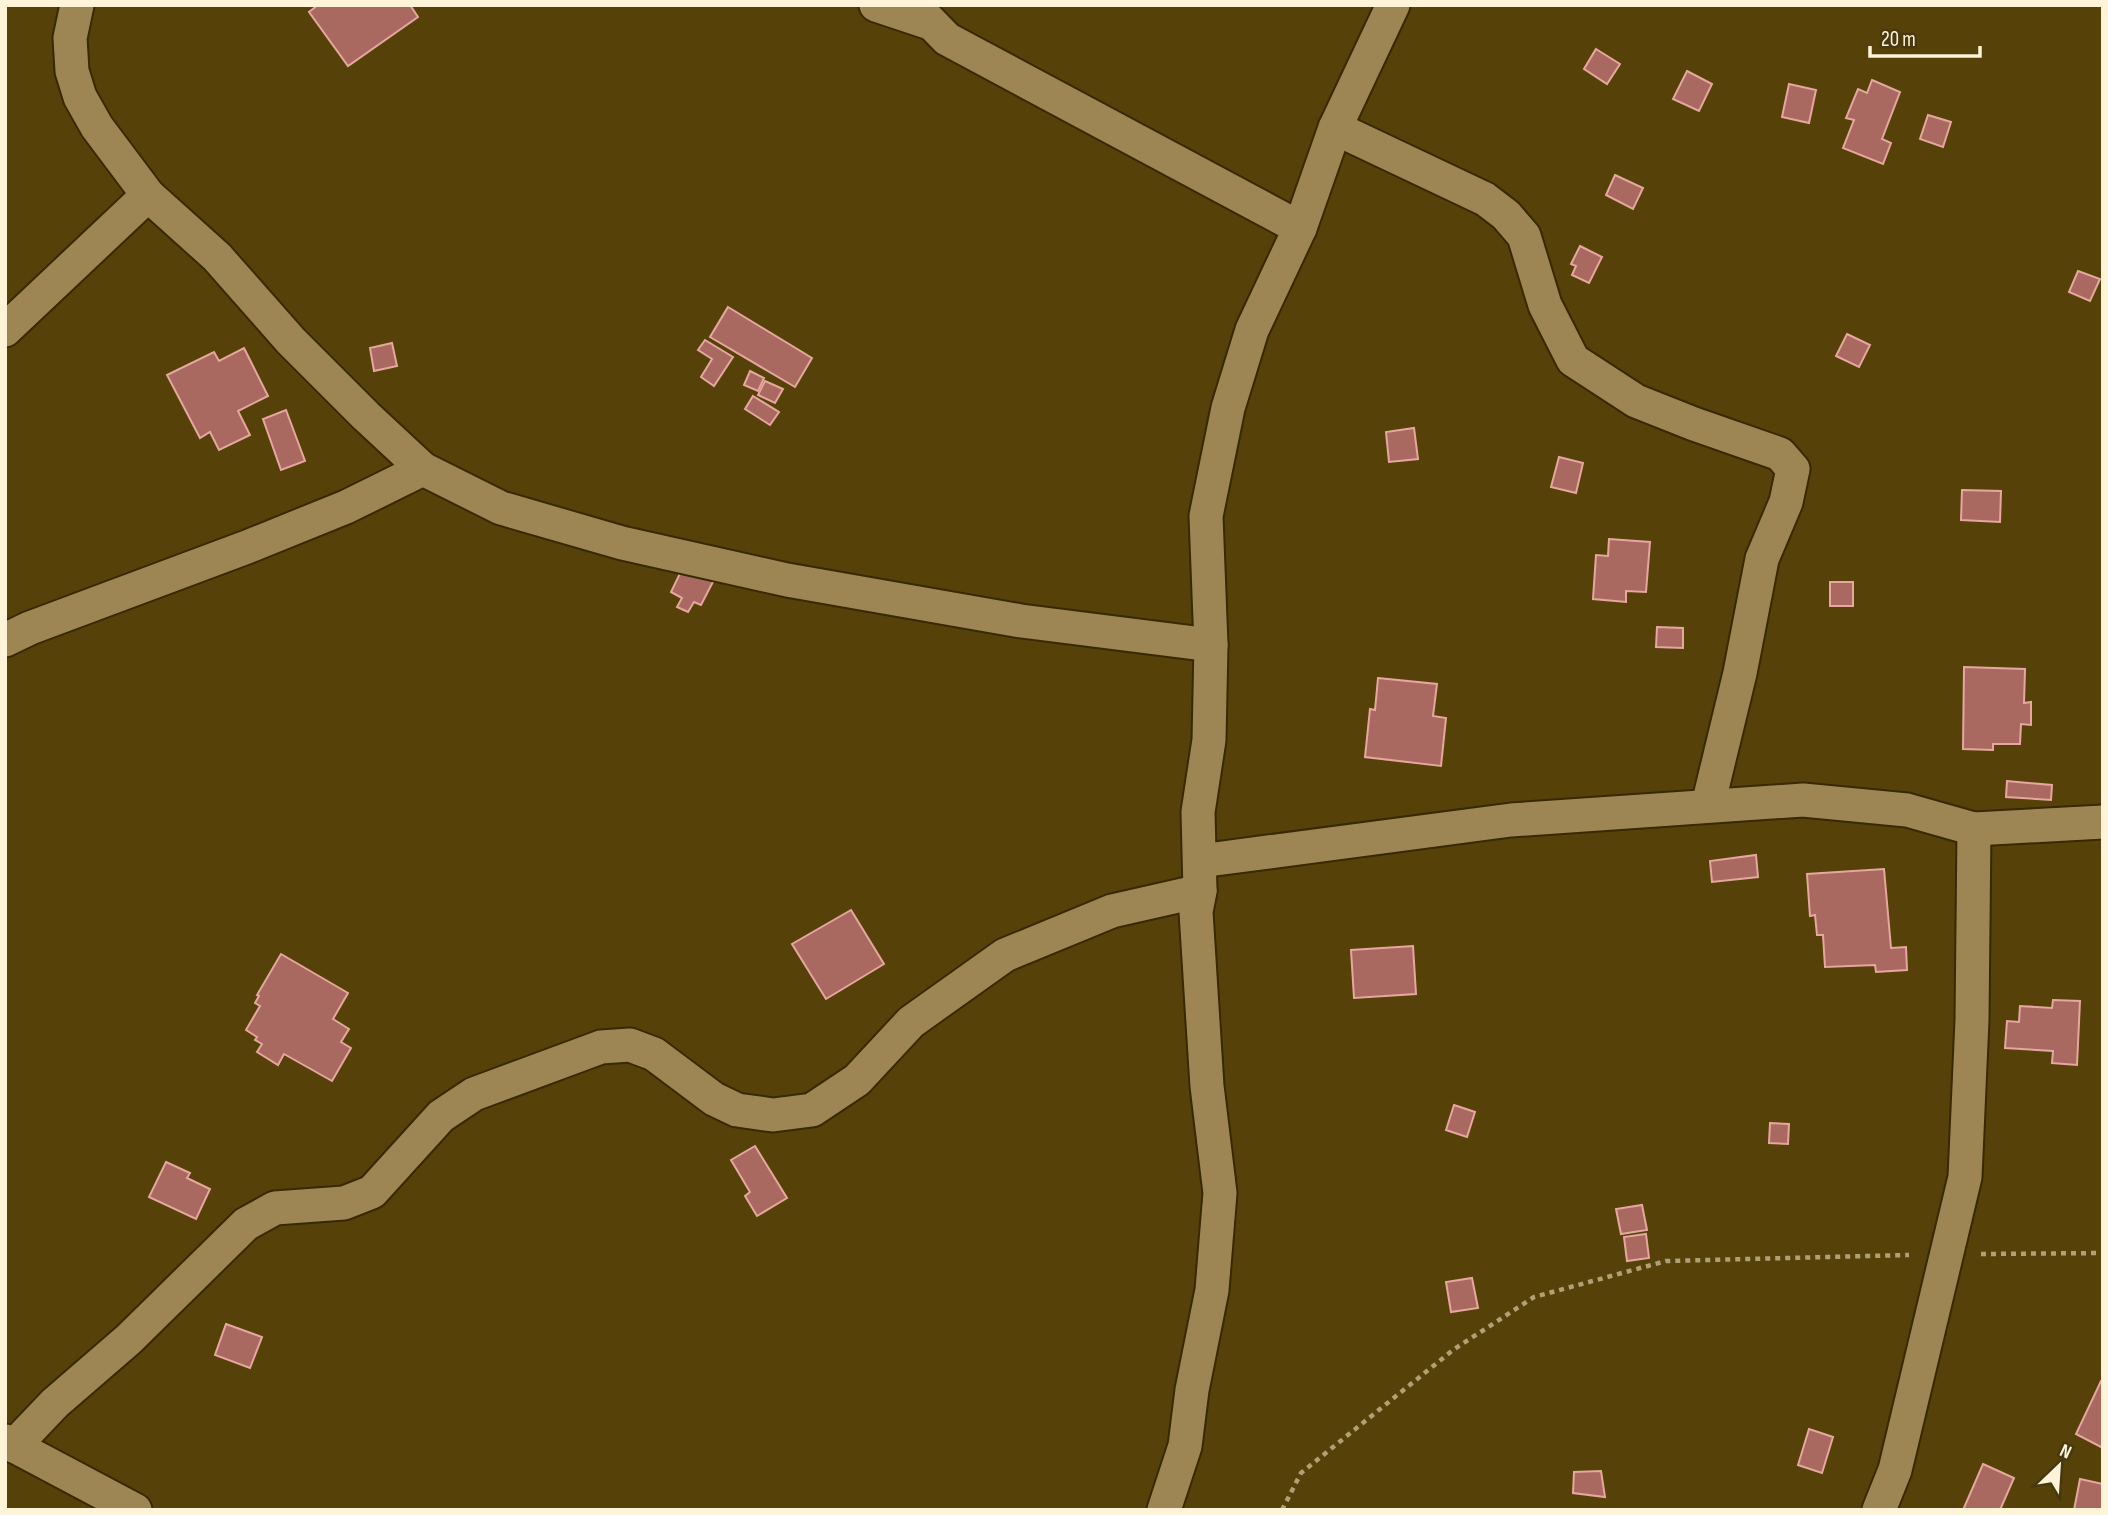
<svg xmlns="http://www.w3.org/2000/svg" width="2108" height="1515" viewBox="0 0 2108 1515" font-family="'Sofia Sans Condensed',sans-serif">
  <rect width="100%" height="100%" fill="#564208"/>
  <g fill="#a96860" stroke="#e5a79f" stroke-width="2">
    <path d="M318,5H410L418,17L348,66L309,12Z"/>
    <path d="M1596,49L1620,64L1607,84L1584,69Z"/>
    <path d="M1687,71L1712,84L1699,111L1673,99Z"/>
    <path d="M1872,80L1900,92L1882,139L1891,143L1883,164L1843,148L1854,120L1846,118L1858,89L1867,93Z"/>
    <path d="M1789,84L1816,90L1809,123L1782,117Z"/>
    <path d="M1928,115L1951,122L1943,147L1920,139Z"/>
    <path d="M1615,175L1643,188L1633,209L1606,195Z"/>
    <path d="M1580,246L1602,257L1589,283L1572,275L1576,266L1571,264Z"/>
    <path d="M2078,271L2100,279L2090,301L2069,292Z"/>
    <path d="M728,307L812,358L795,387L710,337Z"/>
    <path d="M1847,334L1870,345L1859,367L1836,356Z"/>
    <path d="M705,340L733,357L714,386L701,377L712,359L698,350Z"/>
    <path d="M392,343L397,366L374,371L370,348Z"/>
    <path d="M244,348L268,396L238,411L250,435L219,450L210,432L200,438L167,375L214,352L219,361Z"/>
    <path d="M750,371L764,378L758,391L744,385Z"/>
    <path d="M765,381L783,389L775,403L758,395Z"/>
    <path d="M753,396L779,412L770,425L745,409Z"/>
    <path d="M286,410L305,461L281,470L263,419Z"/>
    <path d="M1414,428L1418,459L1389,462L1386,432Z"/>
    <path d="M1559,457L1583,463L1576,493L1551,487Z"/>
    <path d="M1962,490L2001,491L2000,522L1961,520Z"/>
    <path d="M1609,539L1650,542L1646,592L1626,591V602L1593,599L1596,555L1608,556Z"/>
    <path d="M685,563L715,578L701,605L694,602L688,612L677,607L682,598L671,592Z"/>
    <rect x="1830" y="582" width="23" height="24"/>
    <path d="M1657,627L1683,628V648L1656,647Z"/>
    <path d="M1964,667L2025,669L2024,703L2031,702V725L2021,724L2020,744H1993V750L1963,749Z"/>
    <path d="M1378,678L1437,684L1433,716L1446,718L1441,766L1365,757L1370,709L1375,710Z"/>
    <path d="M2007,781L2052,785L2051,800L2006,797Z"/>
    <path d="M1756,855L1758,877L1712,882L1710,861Z"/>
    <path d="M1884,869L1891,948L1906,947L1907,970L1876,972L1875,965L1825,967L1823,935H1817L1815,915L1810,916L1807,874Z"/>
    <path d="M851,910L884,964L826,999L792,944Z"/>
    <path d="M1413,946L1416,994L1354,998L1351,950Z"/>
    <path d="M281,954L348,993L333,1019L349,1029L341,1042L351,1048L332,1081L284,1054L278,1065L257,1052L262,1044L255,1040L257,1037L246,1030L260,1006L255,1003L259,996L257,995Z"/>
    <path d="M2053,1000L2080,1001L2077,1065L2052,1063L2053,1051L2005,1048L2007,1021L2019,1022L2020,1006L2052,1008Z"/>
    <path d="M1454,1105L1475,1112L1467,1137L1446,1130Z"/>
    <path d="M1770,1123L1789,1124L1788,1144L1769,1143Z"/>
    <path d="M755,1146L787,1198L757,1216L745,1196L750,1192L731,1160Z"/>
    <path d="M166,1162L190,1173L187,1178L210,1189L196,1219L149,1197Z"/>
    <path d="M1642,1205L1647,1230L1621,1234L1616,1209Z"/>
    <path d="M1646,1234L1649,1258L1627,1261L1624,1237Z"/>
    <path d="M1472,1278L1478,1308L1451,1312L1446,1282Z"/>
    <path d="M226,1324L262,1337L250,1368L215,1355Z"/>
    <path d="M2101,1381H2103V1448L2076,1434Z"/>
    <path d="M1809,1429L1833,1437L1822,1473L1798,1465Z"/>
    <path d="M1983,1464L2014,1478L2000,1510H1963Z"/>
    <path d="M1601,1471L1605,1497L1573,1493L1574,1472Z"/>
    <path d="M2080,1479L2103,1484V1510H2074Z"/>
  </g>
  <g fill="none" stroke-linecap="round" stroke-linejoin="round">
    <g stroke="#382900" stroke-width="37">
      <g id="minor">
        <path d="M77,5L70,38L72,71L80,97L97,127L148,195L217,257L291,341L366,416L423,469L501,508L622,543L787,580L1021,621L1211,645"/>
        <path d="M876,5L930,23"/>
        <path d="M914,5L947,39L1300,228"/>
        <path d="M1335,128L1485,199L1506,215L1524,236L1545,305L1573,360L1636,401L1694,424L1780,454L1793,469L1786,502L1762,559L1740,673L1708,805"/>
        <path d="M5,330L148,195"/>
        <path d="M5,640L30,628L247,547L346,507L423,469"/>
        <path d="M1200,861L1511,820L1803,800L1907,810L1974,829L2103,822"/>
        <path d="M5,1441L135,1510"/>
        <path d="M14,1446L55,1403L129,1339L246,1224L275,1208L344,1203L372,1192L441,1116L474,1094L601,1047L630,1045L654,1054L714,1099L737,1110L773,1115L812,1110L857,1080L911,1022L1005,955L1112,911L1200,891"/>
        <path d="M1164,1510L1185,1446L1192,1390L1212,1290L1220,1193L1207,1086L1196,912L1200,891L1198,812L1209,740L1211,645L1206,516L1228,408L1252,330L1300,228L1335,128L1393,5"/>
        <path d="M1879,1510L1895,1470L1965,1177L1972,1020L1974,829"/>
      </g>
    </g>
    <g stroke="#b0a076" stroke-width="4.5" stroke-dasharray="5 5" stroke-linecap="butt">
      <path d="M1981,1254L2103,1253"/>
      <path d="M1282,1510L1301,1473L1453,1350L1534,1297L1666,1261L1909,1255"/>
    </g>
    <use href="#minor" stroke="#9d8653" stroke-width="33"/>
  </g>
  <rect width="2108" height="1515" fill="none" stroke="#fff3d8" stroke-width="14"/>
  <g transform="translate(2059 1466) rotate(25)" stroke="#483810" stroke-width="5" paint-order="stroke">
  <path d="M0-5L12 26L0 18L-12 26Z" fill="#fff3d8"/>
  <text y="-10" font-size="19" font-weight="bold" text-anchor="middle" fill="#fff3d8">N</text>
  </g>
  <path d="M1870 46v10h110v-10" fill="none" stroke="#fff3d8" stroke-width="3.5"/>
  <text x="1881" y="46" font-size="21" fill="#fff3d8" stroke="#483810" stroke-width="5" paint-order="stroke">20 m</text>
</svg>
